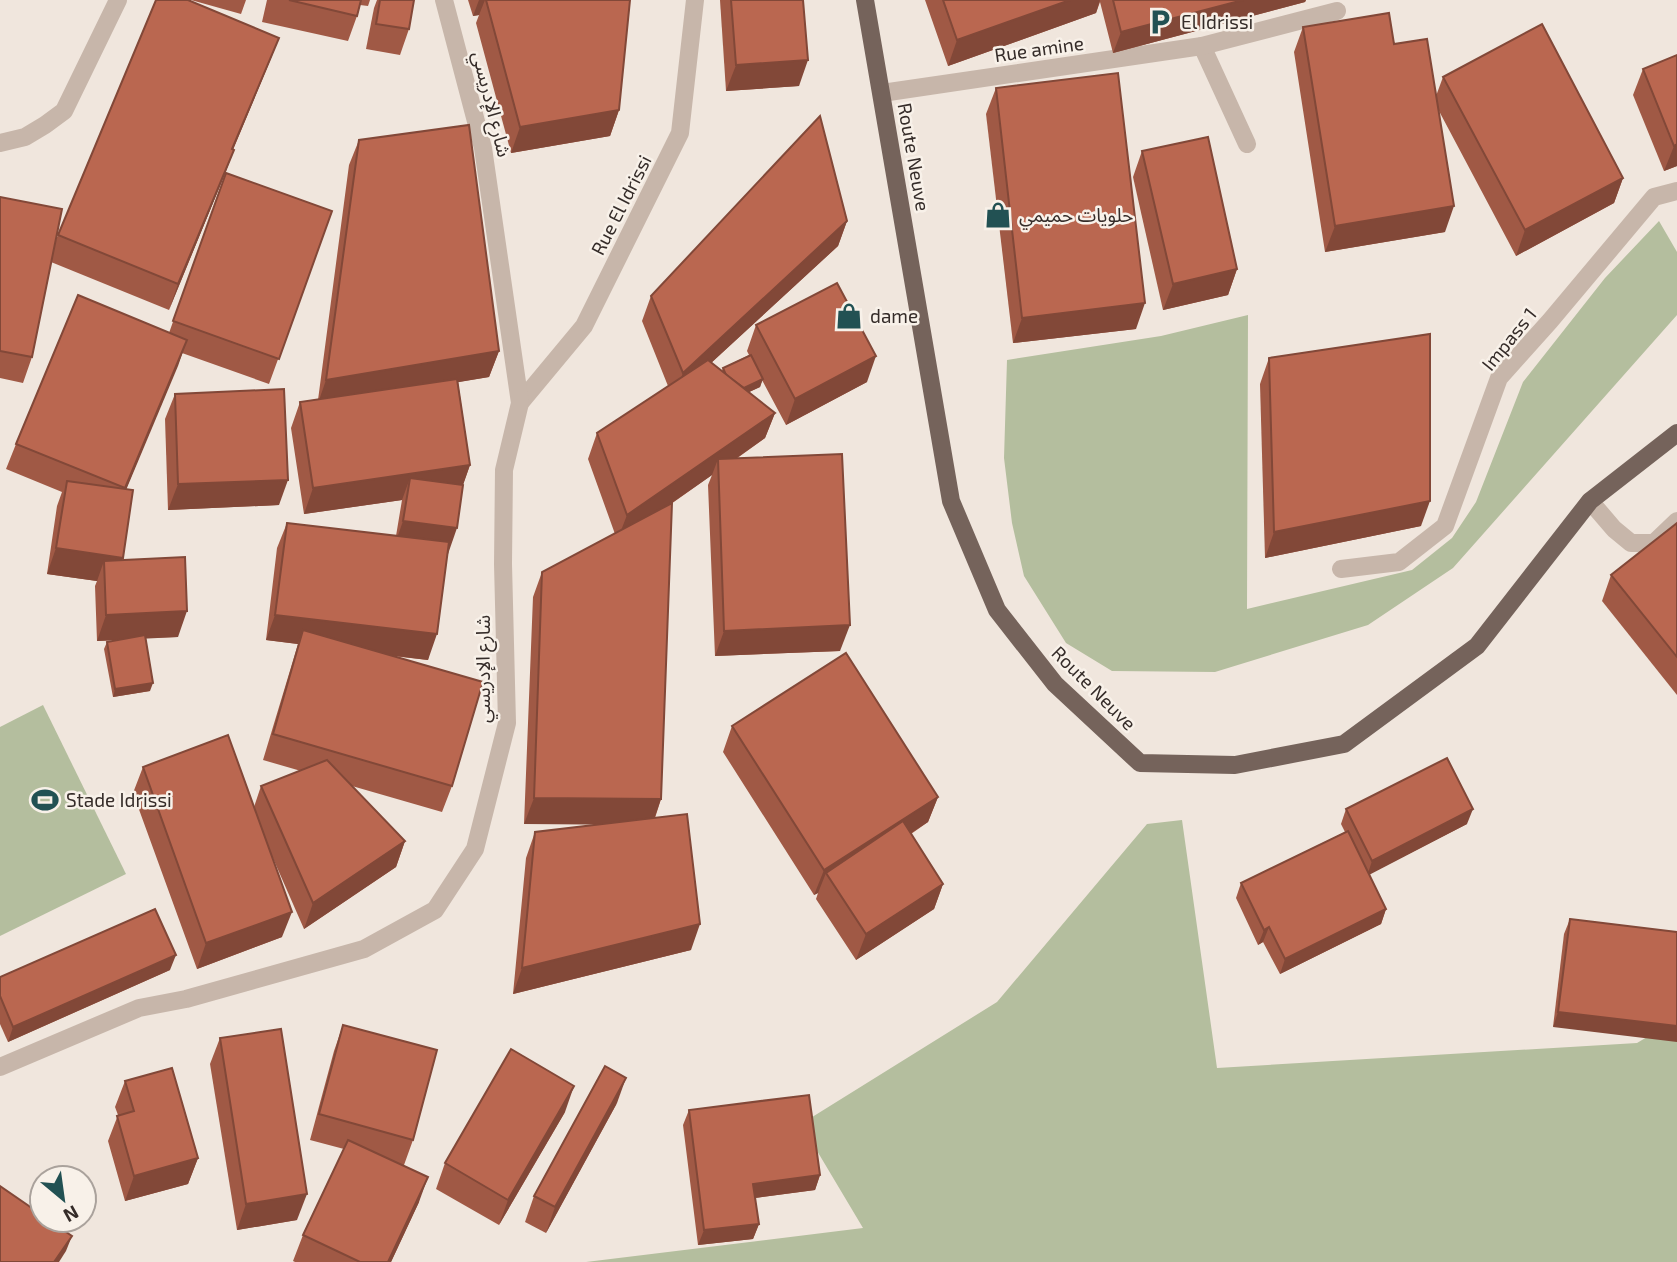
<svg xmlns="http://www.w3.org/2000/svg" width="1677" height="1262" viewBox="0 0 1677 1262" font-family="'Exo 2','Noto Sans Arabic',sans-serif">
  <rect width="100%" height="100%" fill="#f0e6dd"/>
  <g fill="#b4be9e">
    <path d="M1659,221L1677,252V315L1453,568L1368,625L1215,672L1112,671L1066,643L1024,576L1012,523L1004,458L1007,360L1161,336L1248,315L1247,609L1412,570L1452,538L1476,502L1523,382L1605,278Z"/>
    <path d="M43,705L126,874L0,936V727Z"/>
    <path d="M1182,820L1217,1068L1637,1043L1677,1019V1262H586L863,1228L801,1124L997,1002L1147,824Z"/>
  </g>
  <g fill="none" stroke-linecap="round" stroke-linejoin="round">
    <g stroke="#c7b6aa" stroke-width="18">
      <path d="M1202,46L1247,144"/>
      <path d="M882,93L1202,46L1337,11"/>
      <path d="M0,143L25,137L45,125L64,111L118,0"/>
      <path d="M520,403L584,326L680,133L695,0"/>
      <path d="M1590,501L1614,529L1631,543H1654L1677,521"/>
      <path d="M1341,569L1399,562L1445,526L1499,378L1550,321L1654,197L1677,191"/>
      <path d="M0,1067L139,1008L186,999L364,949L435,910L475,849L507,723L503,564L504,470L520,403L483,148L444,0"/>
    </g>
    <path stroke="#75635b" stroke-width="18" d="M865,0L951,501L997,610L1055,684L1140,763L1235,765L1344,744L1477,646L1590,501L1677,433"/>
  </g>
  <g fill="#a05945">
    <path d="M191,0H246L241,14Z"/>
    <path d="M267,0H370L368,6L360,5L357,16L348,41L262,22Z"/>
    <path d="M377,0H414L409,29L400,55L366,49L374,8Z"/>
    <path d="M468,0H630L619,110L610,136L511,153L476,23L479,15L473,16Z"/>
    <path d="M720,0H803L799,86L726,91Z"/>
    <path d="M925,0H1306L1305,2L1113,53L1100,2L1096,13L948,66Z"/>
    <path d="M1303,27L1394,44L1436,96L1443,77L1623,178L1614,203L1516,256L1439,111L1445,232L1325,252L1294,52Z"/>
    <path d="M279,38L269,63L233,150H234L224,176L169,310L51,262L32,357L23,383L0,378V197L55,242L58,235Z"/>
    <path d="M1677,55V166L1664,171L1633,95L1643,69Z"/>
    <path d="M996,88L1136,329L1013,343L986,114Z"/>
    <path d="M359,140L499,351L489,377L458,382L470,465L462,487L447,554L428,660L393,656L452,786L442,812L352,786L405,841L396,867L304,929L272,856L282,937L197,969L133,793L143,767L254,807L261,786L301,771L263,760L298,644L266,640L277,548L287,523L396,536L402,500L304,514L291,428L300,402L318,400L349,165Z"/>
    <path d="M1142,151L1237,269L1228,295L1163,310L1133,177Z"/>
    <path d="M226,173L332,211L269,384L182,353L126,489L122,560L178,637L145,638L150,691L113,697L104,649L107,642L119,640L97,641L95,586L97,581L47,574L57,506L62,492L6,469L16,444L169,333Z"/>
    <path d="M847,221L838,246L711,363L722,371L723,368L749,355L747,351L756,325L867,382L786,425L762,380L760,387L749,392L775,413L765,438L736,459L840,651L715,656L708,485L712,475L671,504L661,799L655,818L691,950L513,994L526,858L535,832L600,824H524L533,597L542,572L615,534L588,459L597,433L668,386L642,321L651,296Z"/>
    <path d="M1269,358L1421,526L1265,558L1260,384Z"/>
    <path d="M175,394L279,505L168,510L165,419Z"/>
    <path d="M1677,523V695L1602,601L1611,575Z"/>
    <path d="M732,726L938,797L928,822L911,834L943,884L934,909L856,960L816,899L818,893L814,895L723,752Z"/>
    <path d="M1346,809L1467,824L1369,874L1386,909L1381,924L1280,974L1263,942L1258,945L1236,898L1241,883L1345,832L1341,824Z"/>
    <path d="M1570,919L1677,932L1553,1027L1564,934Z"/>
    <path d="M170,970L8,1042L0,1024V977Z"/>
    <path d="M343,1025L413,1140L404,1165L419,1202L391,1262H295L293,1261L303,1235L344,1149L310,1140L334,1051Z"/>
    <path d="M220,1038L297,1220L237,1230L210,1064Z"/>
    <path d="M125,1081L198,1158L188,1184L125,1201L108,1141L118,1115L115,1107Z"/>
    <path d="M617,1103L546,1233L525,1222L534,1196Z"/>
    <path d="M689,1110L820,1175L815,1190L755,1198L759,1224L753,1239L698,1245L683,1125Z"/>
    <path d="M565,1112L499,1225L436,1189L445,1163Z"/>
  </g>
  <g fill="#824838">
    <path d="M479,0H485L479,15L473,16Z"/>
    <path d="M1070,0H1100L1096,13L948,66L957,40Z"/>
    <path d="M1243,0H1306L1305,2L1113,53L1121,32Z"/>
    <path d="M279,38L269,63L222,175L232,149Z"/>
    <path d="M808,60L799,86L726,91L736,65Z"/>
    <path d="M619,110L610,136L511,153L520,127Z"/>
    <path d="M1677,144V166L1664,171L1674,146Z"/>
    <path d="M234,150L224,176L169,310L178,284Z"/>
    <path d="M1623,178L1614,203L1516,256L1525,230Z"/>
    <path d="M1454,206L1445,232L1325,252L1335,226Z"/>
    <path d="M847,221L838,246L673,398L683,373Z"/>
    <path d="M1237,269L1228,295L1163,310L1173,284Z"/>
    <path d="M1145,303L1136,329L1013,343L1022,318Z"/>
    <path d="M187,340L178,366L116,514L125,488Z"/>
    <path d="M499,351L489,377L317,406L326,380Z"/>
    <path d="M876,356L867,382L786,425L795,399Z"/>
    <path d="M763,379L760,387L732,400L735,393Z"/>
    <path d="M775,413L765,438L718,471V459L712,475L617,541L627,515Z"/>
    <path d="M470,465L461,491L410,478L402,500L304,514L313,488Z"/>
    <path d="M288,480L279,505L168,510L178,484Z"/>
    <path d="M1430,501L1421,526L1265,558L1274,532Z"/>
    <path d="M403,521L457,528L448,554L394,547Z"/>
    <path d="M56,548L123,558L113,584L104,561L97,581L47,574Z"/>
    <path d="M187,611L178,637L97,641L106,615Z"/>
    <path d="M275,615L437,634L428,660L299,644L303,630L298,644L266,640Z"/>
    <path d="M850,625L840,651L715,656L724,631Z"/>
    <path d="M153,683L150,691L113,697L115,689Z"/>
    <path d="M938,797L928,822L833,884L826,873L818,893L814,895L824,870Z"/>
    <path d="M534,798L661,799L652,825L524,824Z"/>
    <path d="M1473,809L1467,824L1367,876L1372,861Z"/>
    <path d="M405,841L396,867L304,929L313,903Z"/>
    <path d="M943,884L934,909L856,960L866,934Z"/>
    <path d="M1386,909L1381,924L1280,974L1285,959Z"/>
    <path d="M292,912L282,937L197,969L206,943Z"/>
    <path d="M700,924L691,950L513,994L522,968Z"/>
    <path d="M1269,927L1263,942L1258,945L1264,930Z"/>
    <path d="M176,955L170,970L8,1042L13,1027Z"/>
    <path d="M1558,1012L1677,1026V1042L1553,1027Z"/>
    <path d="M626,1078L617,1103L546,1233L555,1207Z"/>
    <path d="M574,1086L565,1112L499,1225L508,1200Z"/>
    <path d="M198,1158L188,1184L125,1201L134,1176Z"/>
    <path d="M820,1175L815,1190L748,1199L753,1184Z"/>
    <path d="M428,1177L419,1202L391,1262H388Z"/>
    <path d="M307,1194L297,1220L237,1230L246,1204Z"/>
    <path d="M759,1224L753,1239L698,1245L704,1230Z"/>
    <path d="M72,1236L66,1251L59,1262H54Z"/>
  </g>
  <g fill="#ba6750" stroke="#824838" stroke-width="2">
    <path d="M156,0H188L279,38L232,149L234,150L178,284L58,235Z"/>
    <path d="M289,0H361L357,16Z"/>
    <path d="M380,0H414L409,29L376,24Z"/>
    <path d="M486,0H630L619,110L520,127Z"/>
    <path d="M731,0H803L808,60L736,65Z"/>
    <path d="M943,0H1070L957,40Z"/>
    <path d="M1113,0H1243L1121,32Z"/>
    <path d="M1389,13L1394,44L1427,39L1454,206L1335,226L1303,27Z"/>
    <path d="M1542,24L1623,178L1525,230L1443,77Z"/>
    <path d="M1677,55V144L1674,146L1643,69Z"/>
    <path d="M1118,73L1145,303L1022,318L996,88Z"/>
    <path d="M820,116L847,221L683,373L651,296Z"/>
    <path d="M469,125L499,351L326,380L359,140Z"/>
    <path d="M1208,137L1237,269L1173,284L1142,151Z"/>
    <path d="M226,173L332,211L279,359L173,321Z"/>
    <path d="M0,197L62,209L32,357L0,351Z"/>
    <path d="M837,283L876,356L795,399L756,325Z"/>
    <path d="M78,295L187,340L125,488L16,444Z"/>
    <path d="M1430,334V501L1274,532L1269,358Z"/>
    <path d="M751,355L763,379L744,388L726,375L723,368Z"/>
    <path d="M708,360L775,413L627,515L597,433Z"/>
    <path d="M457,379L470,465L313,488L300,402Z"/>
    <path d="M284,389L288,480L178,484L175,394Z"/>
    <path d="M842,454L850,625L724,631L718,459Z"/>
    <path d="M410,478L463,485L457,528L403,521Z"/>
    <path d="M67,481L133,490L123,558L56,548Z"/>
    <path d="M672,503L661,799L534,798L542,572Z"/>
    <path d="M287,523L449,542L437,634L275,615Z"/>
    <path d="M1677,523V657L1611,575Z"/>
    <path d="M185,557L187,611L106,615L104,561Z"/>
    <path d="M303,630L483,682L452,786L273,734Z"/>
    <path d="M145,635L153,683L115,689L107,642Z"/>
    <path d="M846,653L938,797L824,870L732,726Z"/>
    <path d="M228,735L292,912L206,943L143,767Z"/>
    <path d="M1447,758L1473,809L1372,861L1346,809Z"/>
    <path d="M327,760L405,841L313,903L261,786Z"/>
    <path d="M687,814L700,924L522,968L535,832Z"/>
    <path d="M903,821L943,884L866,934L826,873Z"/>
    <path d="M1348,831L1386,909L1285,959L1269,927L1264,930L1241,883Z"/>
    <path d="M155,909L176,955L13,1027L0,996V977Z"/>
    <path d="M1570,919L1677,932V1026L1558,1012Z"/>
    <path d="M343,1025L437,1050L413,1140L319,1114Z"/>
    <path d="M281,1029L307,1194L246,1204L220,1038Z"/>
    <path d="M511,1049L574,1086L508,1200L445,1163Z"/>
    <path d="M605,1066L626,1078L555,1207L534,1196Z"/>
    <path d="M172,1068L198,1158L134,1176L117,1116L134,1111L125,1081Z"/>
    <path d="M809,1095L820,1175L753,1184L759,1224L704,1230L689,1110Z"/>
    <path d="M348,1140L428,1177L388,1262H360L303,1235Z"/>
    <path d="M0,1186L42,1215V1220H48L72,1236L54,1262H0Z"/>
  </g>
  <defs>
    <g id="parking-bare" transform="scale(2.1)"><path d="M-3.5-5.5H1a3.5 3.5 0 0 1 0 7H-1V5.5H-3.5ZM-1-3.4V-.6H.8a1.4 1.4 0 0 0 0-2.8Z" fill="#225153" stroke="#f8f1e9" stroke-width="2.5" paint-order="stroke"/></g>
    <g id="shop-bare" transform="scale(2.1)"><path d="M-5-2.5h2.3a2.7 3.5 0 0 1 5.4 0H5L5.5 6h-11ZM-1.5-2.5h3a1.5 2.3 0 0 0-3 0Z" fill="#225153" stroke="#f8f1e9" stroke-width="2.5" paint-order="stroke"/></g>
    <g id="stadium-bare" transform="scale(2.1)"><path d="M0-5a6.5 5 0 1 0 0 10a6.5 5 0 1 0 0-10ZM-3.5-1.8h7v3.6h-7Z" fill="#225153" stroke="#f8f1e9" stroke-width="2.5" paint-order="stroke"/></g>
  </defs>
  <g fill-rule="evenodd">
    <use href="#parking-bare" x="1160" y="22"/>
    <use href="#shop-bare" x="998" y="215"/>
    <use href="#shop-bare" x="849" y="316"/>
    <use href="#stadium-bare" x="45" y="800"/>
  </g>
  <g text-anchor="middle" stroke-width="5" stroke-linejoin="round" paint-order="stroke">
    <g font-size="19" fill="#352c29" stroke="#f8f1e9" text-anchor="start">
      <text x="1181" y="29">El Idrissi</text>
      <text x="1019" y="222">حلويات حميمي</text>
      <text x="870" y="323">dame</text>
      <text x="66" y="807">Stade Idrissi</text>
    </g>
    <g font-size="19" fill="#352c29" stroke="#f8f1e9">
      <text transform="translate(1039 49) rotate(-8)" y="7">Rue amine</text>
      <text transform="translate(492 104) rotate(76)" y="7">شارع الإدريسي</text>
      <text transform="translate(914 157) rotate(80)" y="7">Route Neuve</text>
      <text transform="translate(621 205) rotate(-63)" y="7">Rue El Idrissi</text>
      <text transform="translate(1509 339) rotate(-51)" y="7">Impass 1</text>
      <text transform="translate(483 669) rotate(-90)" y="7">شارع الإدريسي</text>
      <text transform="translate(1094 688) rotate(45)" y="7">Route Neuve</text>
    </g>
  </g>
  <g transform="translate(63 1199) rotate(151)"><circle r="33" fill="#f8f1e9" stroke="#aaa29c" stroke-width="2"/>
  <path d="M0-5L12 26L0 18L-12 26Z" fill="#225153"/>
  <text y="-10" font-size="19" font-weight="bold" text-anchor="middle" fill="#352c29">N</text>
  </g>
</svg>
